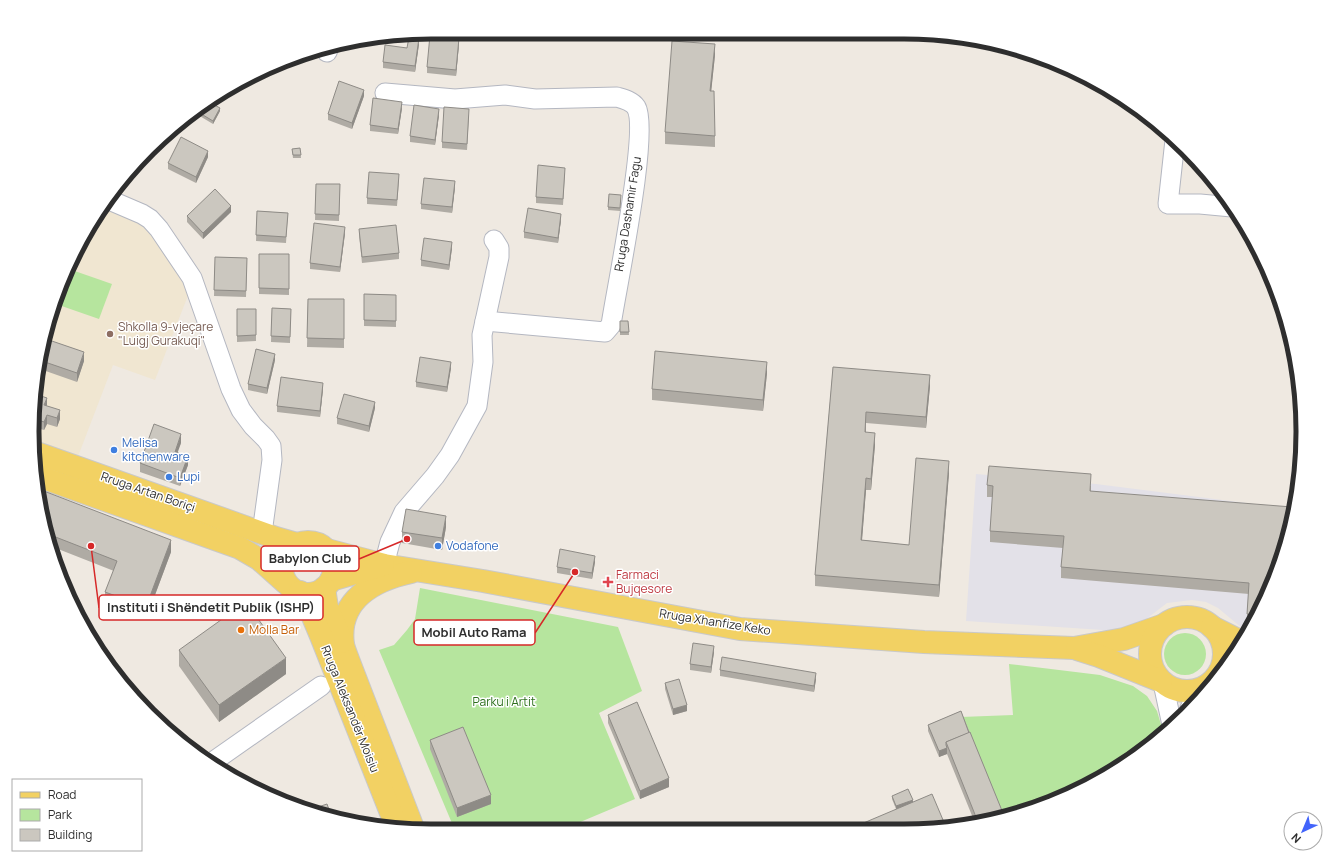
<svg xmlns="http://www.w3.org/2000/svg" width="1335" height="863" viewBox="0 0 1335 863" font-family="Manrope,sans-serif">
  <rect width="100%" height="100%" fill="#efe9e1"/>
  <path fill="#e3e1e8" d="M976,474L1096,484L1294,509L1282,560L1248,633L1218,608L1206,602L1192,600L1167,603L1141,623L1118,631L966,621Z"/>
  <path fill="#f0e6d1" d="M103,206L149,224L189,293L155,380L113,365L77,459L34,442L33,406L53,303L78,248L85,251L93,221Z"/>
  <g fill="#b6e59e">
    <path d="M69,269L112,284L99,319L53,303Z"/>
    <path d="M420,588L618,627L642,691L599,713L635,799L566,828H454L379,650L394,645L407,630L415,619Z"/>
    <circle cx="1185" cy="654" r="21"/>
    <path d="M1009,664L1100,675L1133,686L1147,696L1157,711L1162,728L1161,735L1147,748L1080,790L1002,818L961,717L1013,715Z"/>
  </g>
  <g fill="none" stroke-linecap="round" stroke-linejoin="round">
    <g stroke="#b4b7c1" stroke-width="21">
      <g id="minor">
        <path d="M327,52L329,47"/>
        <path d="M385,93L455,99L505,95L535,99L617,97C624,99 632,101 636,107C650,130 616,290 611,325L605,332L485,321"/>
        <path d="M1175,140L1168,204H1200L1232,207"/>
        <path d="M107,199L142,214L150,219L159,229L192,278L231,389L241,410L253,426L266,439L271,446L272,460L262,533"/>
        <path d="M384,565L390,542L404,512L435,476L450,455L477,406L483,362L482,335L499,257V248L494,240"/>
        <path d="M1163,683L1172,725"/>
        <path d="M1190,708L1205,686"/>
        <path d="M211,763L321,686"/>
      </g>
    </g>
    <g stroke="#c9c9c9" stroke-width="24">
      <g id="major">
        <path d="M34,452L276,538L297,544"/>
        <path d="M35,475L240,548L259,559L286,583"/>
        <circle cx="308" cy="568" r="26"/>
        <path d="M327,550L384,565L483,581L740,629L924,642L1074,648L1124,639L1164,625"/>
        <path d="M411,572C374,580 337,600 343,644C344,650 347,656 349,662L413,828"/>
        <path d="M331,580L383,565"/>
        <path d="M324,588L327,607L342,642"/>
        <path d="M300,592L308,605L321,636L397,828"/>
        <circle cx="1187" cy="654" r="37"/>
        <path d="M1212,627L1242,642"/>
        <path d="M1077,649L1099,656L1161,681"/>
      </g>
    </g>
    <use href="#minor" stroke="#fff" stroke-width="19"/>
    <use href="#major" stroke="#f2d163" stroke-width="22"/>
  </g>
  <g fill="#afaba4">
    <path d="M419,44L415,72L383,68V62L407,48Z"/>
    <path d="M459,44L456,76L427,73V67Z"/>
    <path d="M715,55L711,91L715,136V147L665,144V132Z"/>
    <path d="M364,96L352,129L328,120V114Z"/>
    <path d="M402,108L398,134L370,131V125Z"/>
    <path d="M220,111L213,124L198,115V112Z"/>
    <path d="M439,115L435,145L410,142V136Z"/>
    <path d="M469,115L467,150L442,148V142Z"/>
    <path d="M300,148L301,158H293L292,149Z"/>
    <path d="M208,157L196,183L168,169V163Z"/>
    <path d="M565,173L563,205L536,203V197Z"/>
    <path d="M399,180L397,206L367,204V198Z"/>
    <path d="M316,184H340L339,221L315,220Z"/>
    <path d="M455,187L452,213L421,209V204Z"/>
    <path d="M621,198L620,211L608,210V207Z"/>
    <path d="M257,211L288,213L286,243L256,241Z"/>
    <path d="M231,212L203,239L187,222V216Z"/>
    <path d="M561,220L558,243L524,238V232Z"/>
    <path d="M359,229L399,253V259L362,263L359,235Z"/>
    <path d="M345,233L340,272L310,269V263Z"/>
    <path d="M452,248L449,270L421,266V260Z"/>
    <path d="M259,254H289V295L259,294Z"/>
    <path d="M215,257L247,258L246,297L214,296Z"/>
    <path d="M364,294L396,295V327L364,326Z"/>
    <path d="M308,299H344V348L307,347Z"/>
    <path d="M272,308L291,309L290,343L271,342Z"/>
    <path d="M237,309H256V341L237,342Z"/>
    <path d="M620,321H628L629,335H620Z"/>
    <path d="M46,339L84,361L77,382L40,369Z"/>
    <path d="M275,360L267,394L248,390V384Z"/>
    <path d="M833,367L930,386L926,428L866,423V432L875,445L871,490H866L862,540L909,545L949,473L939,597L815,586V575Z"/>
    <path d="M451,368L447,392L416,387V382Z"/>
    <path d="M767,373L763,411L652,400V389Z"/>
    <path d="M323,389L320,417L277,412V406Z"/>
    <path d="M33,406H47L60,419L57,427L47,424L44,430L34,427Z"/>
    <path d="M375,408L369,432L337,424V418Z"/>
    <path d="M181,443L177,452L188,465L180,486L140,472V463Z"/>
    <path d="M987,485L1091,486V491L1292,515L1286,542H1282L1281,563L1252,626H1247V614L1249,594L1061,578V567L1063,548L990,542V531L993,497H987Z"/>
    <path d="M446,527L442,550L402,543V532Z"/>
    <path d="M46,535L171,552L146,619L105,603V592L114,571L53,547Z"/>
    <path d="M595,562L592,579L557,573V567Z"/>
    <path d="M179,650L286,674L219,722L179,666Z"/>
    <path d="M714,652L711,673L690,670V664Z"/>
    <path d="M720,670L816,679L814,692L720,676Z"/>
    <path d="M665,683L687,711L673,715L665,689Z"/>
    <path d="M961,711L1005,818L975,823L947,754L939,757L928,731V725Z"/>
    <path d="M608,715L669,787L640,799L608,723Z"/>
    <path d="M430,740L491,804L457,817L430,749Z"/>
    <path d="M892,796L913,803L896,809L892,799Z"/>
  </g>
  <g fill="#8e8b86">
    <path d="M419,38V44L415,72V66Z"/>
    <path d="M459,38V44L456,76V70Z"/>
    <path d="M715,44V55L710,103V91Z"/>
    <path d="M364,90V96L352,129V123Z"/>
    <path d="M402,102V108L398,134V129Z"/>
    <path d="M220,108V111L213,124V121Z"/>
    <path d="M439,109V115L435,145V140Z"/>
    <path d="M208,151V157L196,183V177Z"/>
    <path d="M455,181V187L452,213V207Z"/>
    <path d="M231,206V212L203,239V233Z"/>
    <path d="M561,214V220L558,243V238Z"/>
    <path d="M345,227V233L340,272V267Z"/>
    <path d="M452,242V248L449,270V265Z"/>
    <path d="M84,352V361L77,382V373Z"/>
    <path d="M275,354V360L267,394V388Z"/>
    <path d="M451,362V368L447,392V387Z"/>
    <path d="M767,362V373L763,411V400Z"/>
    <path d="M930,375V386L926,428V417Z"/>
    <path d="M323,383V389L320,417V411Z"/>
    <path d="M47,398V407L44,405Z"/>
    <path d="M375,402V408L369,432V426Z"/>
    <path d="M60,410V419L57,427V418Z"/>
    <path d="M866,412V423L865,444V432Z"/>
    <path d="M47,415V424L44,430V422Z"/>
    <path d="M875,433V445L871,490V479Z"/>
    <path d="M181,434V443L175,460V452Z"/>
    <path d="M188,456V465L180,486V478Z"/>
    <path d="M949,461V473L939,597V585Z"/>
    <path d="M866,478V490L861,552V540Z"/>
    <path d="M446,516V527L442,550V538Z"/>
    <path d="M1282,530V542L1280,564Z"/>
    <path d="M53,536V547L51,551L49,545Z"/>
    <path d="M171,540V552L146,619V607Z"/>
    <path d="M595,556V562L592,579V573Z"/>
    <path d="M714,646V652L711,673V667Z"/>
    <path d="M286,658V674L219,722V705Z"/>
    <path d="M816,673V679L814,692V686Z"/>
    <path d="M687,705V711L673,715V709Z"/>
    <path d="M947,748V754L939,757V751Z"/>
    <path d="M669,778V787L640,799V791Z"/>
    <path d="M491,795V804L457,817V808Z"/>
    <path d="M913,800V803L896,809V806Z"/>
  </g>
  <g fill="#cbc7bf" stroke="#8e8b86">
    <path d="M430,35L459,38L456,70L427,67Z"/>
    <path d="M409,37L419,38L415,66L383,62L385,45L407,48Z"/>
    <path d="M672,41L715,44L710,91H714L715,136L665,132Z"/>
    <path d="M339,81L364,90L352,123L328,114Z"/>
    <path d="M373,98L402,102L398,129L370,125Z"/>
    <path d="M207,101L220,108L213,121L198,112L201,106Z"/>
    <path d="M414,105L439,109L435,140L410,136Z"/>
    <path d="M444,107L469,109L467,144L442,142Z"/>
    <path d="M181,137L208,151L196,177L168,163Z"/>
    <path d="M300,148L301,155H293L292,149Z"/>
    <path d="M538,165L565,168L563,199L536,197Z"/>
    <path d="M369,172L399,174L397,200L367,198Z"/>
    <path d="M424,178L455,181L452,207L421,204Z"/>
    <path d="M316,184H340L339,215L315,214Z"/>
    <path d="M215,189L231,206L203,233L187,216Z"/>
    <path d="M609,194L621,195L620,208L608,207Z"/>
    <path d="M528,208L561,214L558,238L524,232Z"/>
    <path d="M257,211L288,213L286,237L256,235Z"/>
    <path d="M314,223L345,227L340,267L310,263Z"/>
    <path d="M396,225L399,253L362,257L359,229Z"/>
    <path d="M424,238L452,242L449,265L421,260Z"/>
    <path d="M259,254H289V289L259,288Z"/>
    <path d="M215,257L247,258L246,291L214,290Z"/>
    <path d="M364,294L396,295V321L364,320Z"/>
    <path d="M308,299H344V339L307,338Z"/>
    <path d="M272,308L291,309L290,337L271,336Z"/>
    <path d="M237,309H256V335L237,336Z"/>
    <path d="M620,321H628L629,332H620Z"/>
    <path d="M46,339L84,352L77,373L42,361Z"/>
    <path d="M256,349L275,354L267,388L248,384Z"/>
    <path d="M655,351L767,362L763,400L652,389Z"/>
    <path d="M420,357L451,362L447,387L416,382Z"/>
    <path d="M833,367L930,375L926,417L866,412L865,432L875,433L871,479L866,478L861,540L909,545L916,458L949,461L939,585L815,575Z"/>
    <path d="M281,377L323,383L320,411L277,406Z"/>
    <path d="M35,394L47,398L44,405L60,410L57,418L47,415L44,422L33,418V406Z"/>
    <path d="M344,394L375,402L369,426L337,418Z"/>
    <path d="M154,424L181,434L175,452L188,456L180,478L140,463Z"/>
    <path d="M989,466L1091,474L1090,491L1292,507V515L1289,531L1282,530L1280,564L1257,615L1247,614L1249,583L1061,567L1064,536L990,531L993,486L987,485Z"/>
    <path d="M36,488L171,540L146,607L105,592L117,561L53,536L49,545L46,535Z"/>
    <path d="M406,509L446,516L442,538L402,532Z"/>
    <path d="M560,549L595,556L592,573L557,567Z"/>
    <path d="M246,602L286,658L219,705L179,650Z"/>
    <path d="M693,643L714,646L711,667L690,664Z"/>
    <path d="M722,657L816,673L814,686L720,670Z"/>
    <path d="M679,679L687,705L673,709L665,683Z"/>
    <path d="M637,702L669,778L640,791L608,715Z"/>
    <path d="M961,711L969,733L946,742V745L947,748L939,751L928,725Z"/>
    <path d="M463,727L491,795L457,808L430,740Z"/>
    <path d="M970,732L1005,818L978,822L946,742Z"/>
    <path d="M908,789L913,800L896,806L892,796Z"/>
    <path d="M932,794L946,827L929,830H847Z"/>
    <path d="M327,804L331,815L312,809Z"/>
    <path d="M803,825L805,830H792Z"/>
  </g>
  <circle fill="#8d6e63" stroke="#fff" stroke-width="1.5" cx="110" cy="334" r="4"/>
  <g fill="#3f7fe0" stroke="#fff" stroke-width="1.5">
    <circle cx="114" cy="450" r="4"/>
    <circle cx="169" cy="477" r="4"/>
    <circle cx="438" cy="546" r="4"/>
  </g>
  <path fill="#e0444e" stroke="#fff" stroke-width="1.5" d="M606 576h4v4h4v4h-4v4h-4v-4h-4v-4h4z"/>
  <circle fill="#e8710a" stroke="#fff" stroke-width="1.5" cx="241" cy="630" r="4"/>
  <g text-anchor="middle" stroke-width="3" stroke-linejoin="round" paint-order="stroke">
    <g font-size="12" fill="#2e2e2e" stroke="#fff">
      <text transform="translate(628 214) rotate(-81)" y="4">Rruga Dashamir Fagu</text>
      <text transform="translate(148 492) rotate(19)" y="4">Rruga Artan Boriçi</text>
      <text transform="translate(715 622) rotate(9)" y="4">Rruga Xhanfize Keko</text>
      <text transform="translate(350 709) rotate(68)" y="4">Rruga Aleksandër Moisiu</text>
    </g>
    <g font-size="12" fill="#785e54" stroke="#fff" text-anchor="start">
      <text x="118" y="331">Shkolla 9-vjeçare<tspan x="118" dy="14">"Luigj Gurakuqi"</tspan></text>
    </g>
    <g font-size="12" fill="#366cbe" stroke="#fff" text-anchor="start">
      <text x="122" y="447">Melisa<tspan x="122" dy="14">kitchenware</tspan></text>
      <text x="177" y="481">Lupi</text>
      <text x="446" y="550">Vodafone</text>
    </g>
    <g font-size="12" fill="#be3a42" stroke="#fff" text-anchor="start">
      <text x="616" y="579">Farmaci<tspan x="616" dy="14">Bujqesore</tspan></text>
    </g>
    <g font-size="12" fill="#c56008" stroke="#fff" text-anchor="start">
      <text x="249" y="634">Molla Bar</text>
    </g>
    <g font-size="12" fill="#2c6e1b" stroke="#fff">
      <text x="504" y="706">Parku i Artit</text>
    </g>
  </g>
  <path d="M0 0H1335V863H0ZM431 39H904A392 392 0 0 1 1296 431V432A392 392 0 0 1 904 824H431A392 392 0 0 1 39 432V431A392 392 0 0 1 431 39Z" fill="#fff" fill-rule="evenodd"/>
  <path fill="none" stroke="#2e2e2e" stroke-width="5" d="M431 39H904A392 392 0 0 1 1296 431V432A392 392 0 0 1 904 824H431A392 392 0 0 1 39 432V431A392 392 0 0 1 431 39Z"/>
  <path fill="none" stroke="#d62828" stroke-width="1.5" d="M407 539L359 559M91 546L99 608M575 572L535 633"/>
  <g fill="#d62828" stroke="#fff" stroke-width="1.5">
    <circle cx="407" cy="539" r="4"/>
    <circle cx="91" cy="546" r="4"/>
    <circle cx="575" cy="572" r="4"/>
  </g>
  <g fill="#fff" stroke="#d62828" stroke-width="1.5">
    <rect x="261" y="546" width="98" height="25" rx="4"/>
    <rect x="99" y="595" width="224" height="25" rx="4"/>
    <rect x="414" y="620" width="121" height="25" rx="4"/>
  </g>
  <g font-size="13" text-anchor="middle" font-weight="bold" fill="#2e2e2e">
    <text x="310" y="563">Babylon Club</text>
    <text x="211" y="612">Instituti i Shëndetit Publik (ISHP)</text>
    <text x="474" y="637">Mobil Auto Rama</text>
  </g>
  <rect x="12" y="779" width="130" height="72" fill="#ffffff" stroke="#ababab"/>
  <rect x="20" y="792" width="20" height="6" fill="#f2d163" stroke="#ababab"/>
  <text x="48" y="799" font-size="12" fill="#2e2e2e">Road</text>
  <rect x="20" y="809" width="20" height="12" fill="#b6e59e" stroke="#ababab"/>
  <text x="48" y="819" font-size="12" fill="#2e2e2e">Park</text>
  <rect x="20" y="829" width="20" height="12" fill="#cbc7bf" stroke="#ababab"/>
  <text x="48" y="839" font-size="12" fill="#2e2e2e">Building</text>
  <g transform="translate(1303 831) rotate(224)"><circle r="19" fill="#ffffff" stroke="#ababab"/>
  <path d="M0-3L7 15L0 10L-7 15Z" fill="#4264fb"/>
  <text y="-6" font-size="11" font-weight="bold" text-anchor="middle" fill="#2e2e2e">N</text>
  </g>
</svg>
